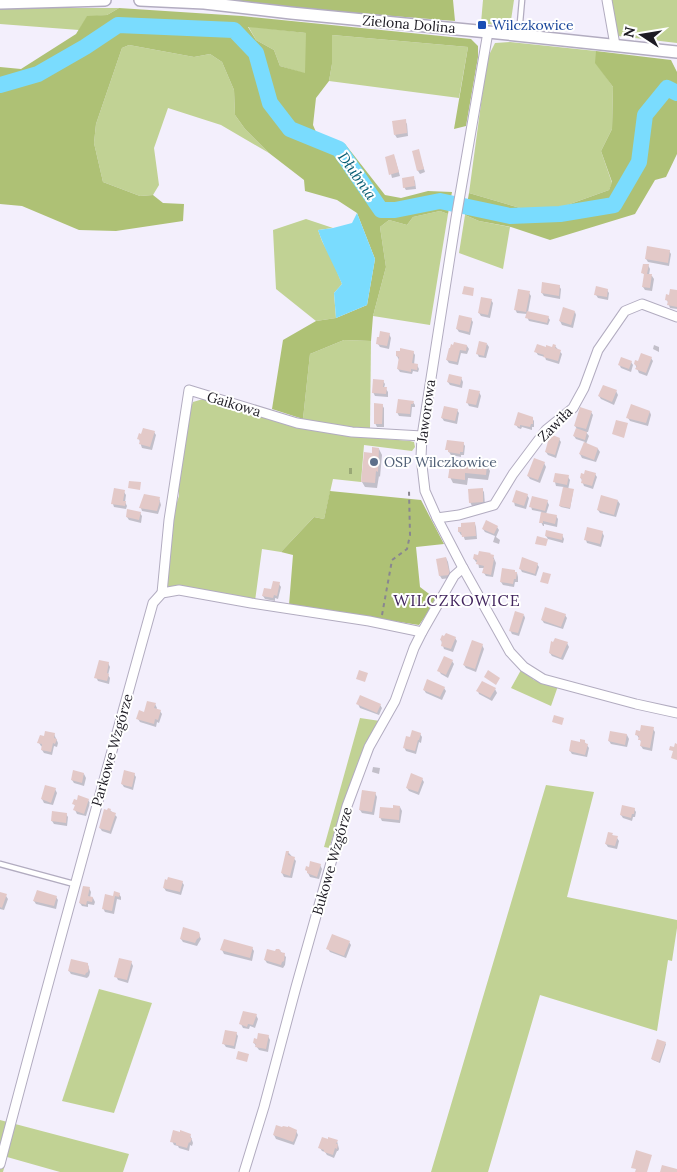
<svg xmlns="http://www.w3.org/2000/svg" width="677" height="1172" viewBox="0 0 677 1172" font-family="Lora,serif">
  <rect width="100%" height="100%" fill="#f3effc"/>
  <g fill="#c1d294">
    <path d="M483,0H514L510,27L481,23Z"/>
    <path d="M611,0H677V43L618,36Z"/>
    <path d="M0,8H119L107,15L87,17L79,30L0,24Z"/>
    <path d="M248,26L306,33V74L280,66L274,50L256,40Z"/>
    <path d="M332,35L468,47L459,98L329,81L332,64Z"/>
    <path d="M510,42L596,51V63L613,87L612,129L601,151L612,183L609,190L556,209L527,210L469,193L487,59L495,43Z"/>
    <path d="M129,45L194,57L210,54L222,62L234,90L235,115L245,129L269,153L221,125L168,108L154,148L159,185L153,195L140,196L103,182L94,143L96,124L122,48Z"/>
    <path d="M440,211L448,214L430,325L373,316L386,267L380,227L389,220L407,225L413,217Z"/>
    <path d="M465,215L479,221L510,227L503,269L459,253Z"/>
    <path d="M306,219L333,228L318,230L322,241L334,264L342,284L334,293L336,318L316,321L276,289L273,230Z"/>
    <path d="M344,340L371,341L370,429L330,425L303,419L310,354Z"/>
    <path d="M203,399L299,426L341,435L410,441L414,442L415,447L412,451L364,445L361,482L333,479L324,519L314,517L281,552L262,549L255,601L200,590L167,587L174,511L179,496V485L188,414L193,402Z"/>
    <path d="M521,670L534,680L558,686L551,706L511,688Z"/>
    <path d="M360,718L380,721L349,790L329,848L324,847Z"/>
    <path d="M546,785L594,792L567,897L677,920V928L672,961L668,960L657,1031L540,995L488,1172H431Z"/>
    <path d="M99,989L152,1003L114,1113L62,1101Z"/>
    <path d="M0,1120L129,1154L123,1172H60L7,1157L3,1172H0Z"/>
  </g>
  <g fill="#aec175" fill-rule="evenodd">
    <path d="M160,0H453L455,21L266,6Z"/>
    <path d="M119,8L242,16L471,39L478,46V57L466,126L454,129L468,47L332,35V64L329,81L316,98L313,125L316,132L345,144L385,195L401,198L428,191L452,192L448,214L440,211L413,217L407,225L389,220L380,227L386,267L373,316L371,341L344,340L310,354L303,419L272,409L283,340L316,321L336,318L367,305L375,259L357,213L337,200L305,191L304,180L269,153L245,129L235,115L234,90L222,62L210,54L194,57L129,45L122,48L96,124L94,143L103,182L140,196L153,195L163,203L184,204L183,221L116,231L79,230L22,206L0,204V67L21,69L76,34L87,16L107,15ZM248,27L306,33L305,73L280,66L274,50L256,40Z"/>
    <path d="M596,51L671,60L677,72V154L666,177L655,180L635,214L550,240L511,227L479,221L465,215L469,193L527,210L556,209L609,190L612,182L601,151L612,129L613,87L595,63Z"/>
    <path d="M330,491L421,500L444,544L416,547L420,587L437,600L419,625L289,605L293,555L281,552L314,517L324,519Z"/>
  </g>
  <path fill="#7adcfe" d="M357,213L375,259L367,305L336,318L334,293L342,284C334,265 324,248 318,230L333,228L352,223Z"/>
  <g fill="#0003">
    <path d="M405,121L407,124L408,136L397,138L395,135Z"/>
    <path d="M418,151L425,172L420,174L418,171Z"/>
    <path d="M395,159L400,176L392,178L391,174Z"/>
    <path d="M413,178L415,181L416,189L406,190L404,187Z"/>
    <path d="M669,251L671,254L669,266L648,262L646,259Z"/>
    <path d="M648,265L650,269L649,275L652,276L654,279L652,291L645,290L643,287L645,276L643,273Z"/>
    <path d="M559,286L561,289L560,299L544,296L542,293Z"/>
    <path d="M607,290L609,293L608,300L598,298L596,295Z"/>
    <path d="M677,292V309L670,308L667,300Z"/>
    <path d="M529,293L531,296L528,312L548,317L550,320L548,325L529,321L527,317V314L517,313L515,309Z"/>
    <path d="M491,300L493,303L490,318L481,316L479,313Z"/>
    <path d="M575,312L576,315L573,328L562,325L560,321Z"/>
    <path d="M471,319L473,322L470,335L459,332L457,329Z"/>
    <path d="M389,334L391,338L389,349L380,347L378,344Z"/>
    <path d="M487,344L489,347L486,358L479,357L477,353Z"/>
    <path d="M654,345L659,347V352L653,349Z"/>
    <path d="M467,346L469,349L467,354L461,353L458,365L449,363L447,360L450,349Z"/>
    <path d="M555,346L562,354L559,364L546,360L545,357L538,355L536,352L553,348Z"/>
    <path d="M413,352L415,355L414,365H417L419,369L418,372L413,371L412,374L400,372L398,369L399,360L397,356Z"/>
    <path d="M651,358L653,361L647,376L639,373L635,364Z"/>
    <path d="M631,362L633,365L631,372L621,368L619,364Z"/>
    <path d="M461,378L463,382L462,388L450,385L448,382Z"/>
    <path d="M383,381L385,384L384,388L386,389L388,392V397L375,396L373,392Z"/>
    <path d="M616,391L618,395L614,405L601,399L599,396Z"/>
    <path d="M479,392L481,396L478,408L469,406L467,402Z"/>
    <path d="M413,402L415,405V407H412L411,417L399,416L397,412Z"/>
    <path d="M382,405L384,408V427H377L375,423Z"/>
    <path d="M457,410L459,413L457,424L444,421L442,418Z"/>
    <path d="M591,412L593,415L588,432H586L589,436L586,444L598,449L600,452L596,462L582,458L580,454L585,442L576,439L574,436L577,429L575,426Z"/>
    <path d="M650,412L651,415L648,426L630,421L628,418Z"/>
    <path d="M532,418L534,421V427H532V430L522,427L521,429L518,428L516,425Z"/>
    <path d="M154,432L156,435L152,450L142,448L139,439Z"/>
    <path d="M559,439L561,442L556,458L548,455L546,452Z"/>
    <path d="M463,443L465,446L464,455H461V457L451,455L447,449Z"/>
    <path d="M379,449L382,455L380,477L379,476L377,488L365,487L362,482L373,454Z"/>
    <path d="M544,463L546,467L540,483L530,479L528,476Z"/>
    <path d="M487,465L490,471L488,480L468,478L467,485L453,483L450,477Z"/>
    <rect x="349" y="468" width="3" height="6"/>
    <path d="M595,474L597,477L593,489L584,486L581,478Z"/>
    <path d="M568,477L570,480L568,490L573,492L570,509L561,507L560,506L564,487L556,486L555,482Z"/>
    <path d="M482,489L484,492L485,505L472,506L470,502Z"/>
    <path d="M124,492L126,495L125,502L127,506L126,509L114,507L113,504Z"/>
    <path d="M527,495L529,498L526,509L515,506L514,502Z"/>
    <path d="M159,498L161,505L158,514L142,511L141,508Z"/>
    <path d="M547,501L549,505L546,514L556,516L558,519L557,527L544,524V526H543L541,522L542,512L532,510L531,506Z"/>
    <path d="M618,501L620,504L616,517L600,513L598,510Z"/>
    <path d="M140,513L142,516L141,523L129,520L127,517Z"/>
    <path d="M475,524L476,527L477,539L465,540L463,535H461L459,532Z"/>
    <path d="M497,527L499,530L496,537L500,540L499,544L493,542L495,536L485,532L483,529Z"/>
    <path d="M602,532L604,536L601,547L587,543L586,540Z"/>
    <path d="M562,535L564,539L563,543L548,539L546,536Z"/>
    <path d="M493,556L496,563L493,577L486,576L484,573V568H479L478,562H476L474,559Z"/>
    <path d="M446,558L448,562L451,578L442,579L440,576L437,560Z"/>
    <path d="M537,564L539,567L536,576L522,572L520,568Z"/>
    <path d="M517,573L518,577V582H515L514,587L503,585L501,582Z"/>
    <path d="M279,584L281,587L278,599L275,598V601L265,599L263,596L272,591Z"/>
    <path d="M524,615L525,618L519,636L512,634L510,630Z"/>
    <path d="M565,615L567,618L563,629L544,623L542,620Z"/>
    <path d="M455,638L457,641L453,652L444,649L441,640Z"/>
    <path d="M567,643L569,647L563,660L552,656L550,653Z"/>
    <path d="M482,645L484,649L476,672L466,668L464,665Z"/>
    <path d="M452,661L454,664L448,678L441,674L439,671Z"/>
    <path d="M108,663L110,667L108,675L110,678L109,684L98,681L96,677Z"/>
    <path d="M444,688L446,691L442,700L426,693L424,690Z"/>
    <path d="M495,689L497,693L492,701L479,694L478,691Z"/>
    <path d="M155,704L157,708L156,710L160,711L162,714L159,723L157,722L156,727L140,722L138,719Z"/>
    <path d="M358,704L380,705L382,708L379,715L360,708Z"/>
    <path d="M653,729L655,732L652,751L643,749L641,746L642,743L637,735L641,732Z"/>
    <path d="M54,734L58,743L57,747L54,746L52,755L44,753L42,750L43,747L41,746L39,743L45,737Z"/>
    <path d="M420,734L422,737L421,743L419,742L416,754L406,751L404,747L411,739Z"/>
    <path d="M627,735L629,739L627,747L611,744L609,741Z"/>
    <path d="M584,741L589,748L587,757L572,754L570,751Z"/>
    <path d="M373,767L380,768L379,774L372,772Z"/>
    <path d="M84,774L86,778L84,786L74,783L72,780Z"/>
    <path d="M134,774L136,777L133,790L124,787L122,784Z"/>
    <path d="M422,779L424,782L419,795L409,791L407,788Z"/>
    <path d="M55,789L57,793L53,805L44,803L42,799Z"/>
    <path d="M375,793L377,797L374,815L362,813L360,810Z"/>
    <path d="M88,800L90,803L86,816L77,814L75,810L76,807L74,804Z"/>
    <path d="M400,807L402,811L400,823L382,821L380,817Z"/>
    <path d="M634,809L636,812L635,817H633L632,821L623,818L621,815Z"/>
    <path d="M110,810L117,817L111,834L102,831L100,828Z"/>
    <path d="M66,814L68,817L67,826L54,824L52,821Z"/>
    <path d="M612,834L613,837L617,838L619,841L617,849L608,847L606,844Z"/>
    <path d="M288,852L296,861L292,878L284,877L282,873Z"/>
    <path d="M320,865L322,869L319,879L310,877L308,873Z"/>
    <path d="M182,882L184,885L181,895L166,891L164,888Z"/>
    <path d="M89,888L91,892L90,898H93L95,902L94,905L88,904V907L82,906L80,903Z"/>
    <path d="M0,893L6,896L8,899L4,910L0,909Z"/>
    <path d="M114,893L119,894L121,897V900L117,899L114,914L105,912L103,908L114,897Z"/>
    <path d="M56,897L58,900L56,909L36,904L34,901Z"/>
    <path d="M198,933L201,939L197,946L183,942L181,939Z"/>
    <path d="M349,942L351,945L346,958L330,952L328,949Z"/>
    <path d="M252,948L254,951L252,961L224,954L222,950Z"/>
    <path d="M280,951L286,957L285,965L283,968L267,963L265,960L276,952Z"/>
    <path d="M131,962L133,966L128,983L118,980L116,976Z"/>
    <path d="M88,965L90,972L89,976L87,978L71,974L69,971Z"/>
    <path d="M256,1015L258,1019L255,1028L250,1026L249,1029L243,1028L241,1024Z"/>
    <path d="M236,1033L238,1036L235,1049L226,1047L224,1044Z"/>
    <path d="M268,1036L270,1040L268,1052L259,1050L254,1043Z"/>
    <path d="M665,1043L666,1044L660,1063L653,1060L652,1059Z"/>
    <path d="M296,1131L298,1135L294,1145L276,1139L274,1135Z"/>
    <path d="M190,1135L193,1143L192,1146L190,1145L189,1151L179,1148L178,1146L174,1145L172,1141Z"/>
    <path d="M337,1141L339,1149L338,1151H337L334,1158L327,1155L325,1152L322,1151L320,1148Z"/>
  </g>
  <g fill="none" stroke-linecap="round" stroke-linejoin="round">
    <path stroke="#7adcfe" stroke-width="16" d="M0,85L38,74L85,47L118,25L234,30L256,53L270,103L290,129L339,149L381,210H395L440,201L510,216L560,214L614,205L639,162L645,115L667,88L677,93"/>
  </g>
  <g fill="#e3c9c8">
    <path d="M406,119L407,133L394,135L392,121Z"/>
    <path d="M419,149L424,169L417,171L412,151Z"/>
    <path d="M394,154L399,172L389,175L385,157Z"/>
    <path d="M414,176L415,186L403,188L402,178Z"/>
    <path d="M647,246L670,250L668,263L645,259Z"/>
    <path d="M643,264H649L647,274H652L650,288L642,287L644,274L641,273Z"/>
    <path d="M542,282L560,285L559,296L541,293Z"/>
    <path d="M464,286L474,288L473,296L462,294Z"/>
    <path d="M596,286L608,289L607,297L594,295Z"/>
    <path d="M518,289L530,291L526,312L514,310Z"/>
    <path d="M670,289L677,290V307L667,305L668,301L665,300L666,294L669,295Z"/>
    <path d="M481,297L492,299L488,315L478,313Z"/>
    <path d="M563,307L575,311L571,325L559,321Z"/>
    <path d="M527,311L549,316L547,323L525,318Z"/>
    <path d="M459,315L472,318L469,332L456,329Z"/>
    <path d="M380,331L390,333L387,346L376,344L377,337H379Z"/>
    <path d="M479,341L487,343L484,356L476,354Z"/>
    <path d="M454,342L467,345L466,351L460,350L457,362L446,360L449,348H450L451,344L453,345Z"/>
    <path d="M537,344L546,347V345L552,347L553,344L556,345L555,348L561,350L558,361L543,357L544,355L534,352Z"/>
    <path d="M400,348L414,351L412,363L418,364L417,370L411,369V372L397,369L399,357L396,356V351H400Z"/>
    <path d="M641,353L652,357L646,373L635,369L637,366L634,364L635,360L638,361Z"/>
    <path d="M621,357L632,361L629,369L618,365Z"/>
    <path d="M449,374L462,377L460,385L447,382Z"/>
    <path d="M373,379L384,380L383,387H387L386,394L372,393Z"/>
    <path d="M603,385L617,390L612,402L598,396Z"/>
    <path d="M469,389L480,391L476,405L466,403Z"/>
    <path d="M398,399L414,401L413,404H411L410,414L396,413Z"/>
    <path d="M374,403L383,404L382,424H374Z"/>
    <path d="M631,404L650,411L646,423L626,418Z"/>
    <path d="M444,406L458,409L455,421L441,418Z"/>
    <path d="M580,407L592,411L586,429L574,426Z"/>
    <path d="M518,412L533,417V424H531L530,427L520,425V427L514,425Z"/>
    <path d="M616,420L628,423L624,438L612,434Z"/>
    <path d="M143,428L155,431L150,447L139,444L140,440L137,439L139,433L141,434Z"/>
    <path d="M576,428L587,432L585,440L573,436Z"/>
    <path d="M550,434L560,438L555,455L545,452Z"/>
    <path d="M447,440L464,442L463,452H460V454L448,452V450H445Z"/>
    <path d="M584,442L598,448L594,460L579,454Z"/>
    <path d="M372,447L379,448L378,472L376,471L375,483L361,482L364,452L372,453Z"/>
    <path d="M534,458L545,462L538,480L527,476Z"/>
    <path d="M467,462L487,464L486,475L465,473V480L448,478L450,465L466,467Z"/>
    <path d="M585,470L596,473L592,486L581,483L582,479L580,478L581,473L584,474Z"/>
    <path d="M555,473L569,475L567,485L553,482Z"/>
    <path d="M129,481L141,482L140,490L128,488Z"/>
    <path d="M563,487L574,489L570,508L559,506Z"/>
    <path d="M114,488L125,490L123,501H126L125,506L111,504Z"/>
    <path d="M483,488V502L469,503L468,489Z"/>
    <path d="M516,490L528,494L524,506L512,502Z"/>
    <path d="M144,494L160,497L159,501H160L157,511L139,508Z"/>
    <path d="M601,495L618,500L614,515L597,510Z"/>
    <path d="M532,496L548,500L545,511L529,507Z"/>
    <path d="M127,509L141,512L139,520L126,517Z"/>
    <path d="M541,512L557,515L555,524L543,521V523H539Z"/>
    <path d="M486,520L498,526L494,534L482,529Z"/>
    <path d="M475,522L476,536L462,537L461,532H458V527H461V523Z"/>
    <path d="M587,527L603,531L600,544L584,540Z"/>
    <path d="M546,530L563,534L562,540L545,536Z"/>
    <path d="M537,536L548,539L546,546L535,544Z"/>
    <path d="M479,551L491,553L490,554L494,555L493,559H494L491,575L482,573L484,566L476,564L477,560L473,559L474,554L478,555Z"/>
    <path d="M446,557L450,575L439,576L436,559Z"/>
    <path d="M522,557L538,563L535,574L519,569Z"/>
    <path d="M502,568L515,570V572H517L516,579H514L513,584L500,582Z"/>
    <path d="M543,572L551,574L548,584L540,582Z"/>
    <path d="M273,581L280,582L277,596L274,595L273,598L262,596L264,588L271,589Z"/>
    <path d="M545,607L566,614L561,627L541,620Z"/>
    <path d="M515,611L524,614L518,633L509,631Z"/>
    <path d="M446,633L456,637L451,649L441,646L442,641L440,640L442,635L444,636Z"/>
    <path d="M555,638L568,642L561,658L549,653L551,641L553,642Z"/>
    <path d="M472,640L483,644L475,669L463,665Z"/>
    <path d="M444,656L453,660L446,675L437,671Z"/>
    <path d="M99,660L109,662L107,673L109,674L107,681L94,678Z"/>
    <path d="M359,670L368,673L365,682L356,679Z"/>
    <path d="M488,670L500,678L496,685L484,677Z"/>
    <path d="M427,679L445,687L440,697L423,690Z"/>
    <path d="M482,681L496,688L490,698L476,691Z"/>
    <path d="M360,695L381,704L377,713L356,704Z"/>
    <path d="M147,701L156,703L154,708L161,710L158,720L155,719L154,724L136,719L139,710L144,712Z"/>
    <path d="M554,715L564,718L562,725L552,722Z"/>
    <path d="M641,725L654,727L650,748L640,746L641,740H638L639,736L635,735L636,730L640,731Z"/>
    <path d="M412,730L421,733L419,740H418L415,751L403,748L406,736L410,737Z"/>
    <path d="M45,731L55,733L54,738L57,739L55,744L53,743L51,752L41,750L42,744L37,743L40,735L44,736Z"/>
    <path d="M610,731L627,734L625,745L608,741Z"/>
    <path d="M580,739L585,740V743L588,744L585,755L569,751L571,740L580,742Z"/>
    <path d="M675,743L677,744V760L671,758L673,751L669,750L670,746L674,747Z"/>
    <path d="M73,770L84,773L82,783L71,780Z"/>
    <path d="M124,770L135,773L132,787L127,786L121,784Z"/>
    <path d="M411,773L423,778L418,792L406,788Z"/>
    <path d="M45,785L56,788L51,803L41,799Z"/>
    <path d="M362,790L376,792L372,812L359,810Z"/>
    <path d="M78,795L89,799L84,814L73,810L75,805L72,804L74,799L77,800Z"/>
    <path d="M393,805L400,806L399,820L379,818L380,807L393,808Z"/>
    <path d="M622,805L635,808L634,814H632L631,818L620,815Z"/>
    <path d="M108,808L111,809L110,811L116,813L110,831L99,828L104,809L107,810Z"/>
    <path d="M52,811L67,813L66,823L51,821Z"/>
    <path d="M608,832L613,833L612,835L618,836L615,846L605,844Z"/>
    <path d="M286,851H289L288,855L295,857L290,876L281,873Z"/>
    <path d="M310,861L321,864L317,877L307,873V871L305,870L306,866L309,867Z"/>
    <path d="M168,877L183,881L180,892L163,888L165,879L167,880Z"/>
    <path d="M83,886L90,887L88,896L93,897L92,902L87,901L86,905L79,903Z"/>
    <path d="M37,890L57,896L54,906L33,901Z"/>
    <path d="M114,891L120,893L119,897L115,896L112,911L102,909L105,894L113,896Z"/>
    <path d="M0,892L7,894L2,908L0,907Z"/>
    <path d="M183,927L199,932L200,935L199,938L197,939L195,943L180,939Z"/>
    <path d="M332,934L350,941L344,956L326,949Z"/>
    <path d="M224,939L253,947L250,958L220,950Z"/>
    <path d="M267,949L275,951L276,949H279L281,951L280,952L285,953L284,961L282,962L281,965L264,960Z"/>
    <path d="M119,958L132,961L127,980L114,977Z"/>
    <path d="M71,959L88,963V965L89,967L88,972L86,973L85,975L68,971Z"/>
    <path d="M243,1011L257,1014L253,1025L248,1024L247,1027L239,1024Z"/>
    <path d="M225,1030L237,1032L234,1046L222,1044Z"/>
    <path d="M258,1033L269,1035L266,1049L255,1047L256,1044L253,1043L254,1038L257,1039Z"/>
    <path d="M657,1039L666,1042L659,1062L651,1059Z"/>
    <path d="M238,1051L249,1054L247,1062L236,1059Z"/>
    <path d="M276,1125L282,1127L283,1126L288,1127V1126L297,1130L295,1138L293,1142L273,1135Z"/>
    <path d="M173,1130L180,1132V1130L191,1134L190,1138H192L190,1143L189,1142L187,1148L176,1145V1143L170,1142Z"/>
    <path d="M322,1137L328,1139V1137L338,1140L336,1144H338L337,1149L335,1148L333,1155L324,1152V1150L318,1148Z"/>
    <path d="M636,1150L652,1155L647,1172H635L636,1169L631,1168Z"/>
    <path d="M662,1165L677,1169V1172H660Z"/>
  </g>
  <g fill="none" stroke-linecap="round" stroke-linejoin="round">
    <g stroke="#b2acc0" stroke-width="7">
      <g id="service">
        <path d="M519,34L522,0"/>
        <path d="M0,864L74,884"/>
      </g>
    </g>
    <g stroke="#b2acc0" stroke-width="11">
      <g id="minor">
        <path d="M607,0L615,45"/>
        <path d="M488,32L456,218L422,436L421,457L425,491L437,518L463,568L510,652L524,667L543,679L636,704L677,713"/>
        <path d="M437,518L459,515L494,505L513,474L546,430L573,408L584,388L598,350L625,311L642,304L677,317"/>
        <path d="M162,593L169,520L189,390L297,423L352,432L422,436"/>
        <path d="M0,1164C49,977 101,790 153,603L162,593L179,590L251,603L369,621L422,632"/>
        <path d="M244,1172L264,1107L296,987L347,806L369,747L395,701L414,648L422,632L454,576L463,568"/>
      </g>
    </g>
    <g stroke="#b2acc0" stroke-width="14">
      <g id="tertiary">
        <path d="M140,0L204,3L291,13L488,32L677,52"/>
        <path d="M0,3L105,0"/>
      </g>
    </g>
    <path stroke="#898690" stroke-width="2" stroke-dasharray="4 4" stroke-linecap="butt" d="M382,615L392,560L407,549L410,535L409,491"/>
    <use href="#service" stroke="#fff" stroke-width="4.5"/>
    <use href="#minor" stroke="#fff" stroke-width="9"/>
    <use href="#tertiary" stroke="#fff" stroke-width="11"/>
  </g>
  <rect fill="#1a4fb4" stroke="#fff" stroke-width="2" x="477" y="20" width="10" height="10" rx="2.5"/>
  <circle fill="#5c6f8a" stroke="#fff" stroke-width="2" cx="374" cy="462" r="5"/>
  <g text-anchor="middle" stroke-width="4" stroke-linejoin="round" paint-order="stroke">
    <g font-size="14" fill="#1d1b23" stroke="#fff">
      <text transform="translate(409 24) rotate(5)" y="5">Zielona Dolina</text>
      <text transform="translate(234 404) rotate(17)" y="5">Gaikowa</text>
      <text transform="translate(426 411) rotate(-82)" y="5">Jaworowa</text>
      <text transform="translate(555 424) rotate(-45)" y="5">Zawiła</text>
      <text transform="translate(112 750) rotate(-74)" y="5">Parkowe Wzgórze</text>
      <text transform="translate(332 861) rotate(-74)" y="5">Bukowe Wzgórze</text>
    </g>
    <g font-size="14" fill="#164399" stroke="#fff" text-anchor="start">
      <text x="492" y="30">Wilczkowice</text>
    </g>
    <g font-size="14" fill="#4e5e75" stroke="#fff" text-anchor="start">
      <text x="384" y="467">OSP Wilczkowice</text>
    </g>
    <g font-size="15" font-style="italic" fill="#065c73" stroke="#fff">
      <text transform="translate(357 176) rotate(55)" y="5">Dłubnia</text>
    </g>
    <g font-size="16" letter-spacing="1" fill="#42255e" stroke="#fff">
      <text x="457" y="606">WILCZKOWICE</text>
    </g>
  </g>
  <g transform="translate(642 35) rotate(282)" stroke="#ffffff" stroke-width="4" paint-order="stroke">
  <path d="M0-4L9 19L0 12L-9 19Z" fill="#1d1b23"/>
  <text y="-8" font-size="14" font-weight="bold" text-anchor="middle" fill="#1d1b23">N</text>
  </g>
</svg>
